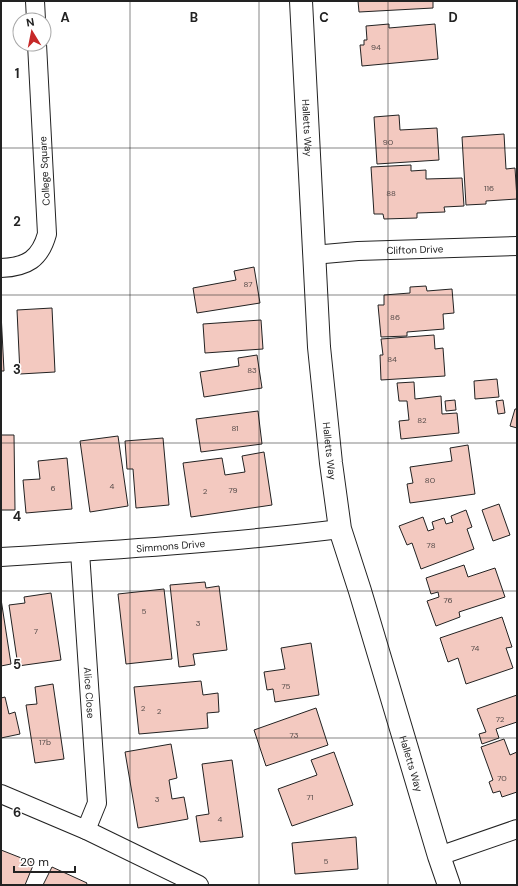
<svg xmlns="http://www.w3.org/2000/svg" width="518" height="886" viewBox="0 0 518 886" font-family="'DM Sans',sans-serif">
  <rect width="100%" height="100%" fill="#fff"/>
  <g fill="#f3c9c0" stroke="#222">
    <path d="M358,1H433V8L359,12Z"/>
    <path d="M389,24V28L435,24L438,59L362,66L360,45H364V40H367L366,26Z"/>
    <path d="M399,115L400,130L437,128L439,160L377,164L374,117Z"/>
    <path d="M504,134L506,169L515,168L517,199L486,201V204L466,205L462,137Z"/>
    <path d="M411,165V171L426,170V179L462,178L464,206L444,207L445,212L417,213V218L384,219L383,214H374L371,167Z"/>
    <path d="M254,267L260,303L197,313L193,288L236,280L234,271Z"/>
    <path d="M426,286L427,291L452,289L454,313L443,314L444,329L407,332V336L381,337L378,305H384V295L410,293V287Z"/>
    <path d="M52,308L55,372L20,374L17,310Z"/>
    <path d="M1,313L4,371H1Z"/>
    <path d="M261,320L263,349L205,353L203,324Z"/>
    <path d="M434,335L435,349L443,348L445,376L381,380L380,355H383L381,339Z"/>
    <path d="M257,355L262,388L204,397L200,372L239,366L238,358Z"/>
    <path d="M497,379L499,397L475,399L474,381Z"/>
    <path d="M414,382L415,399L441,396L442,414L457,413L459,433L401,439L399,421L409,420L407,401H399L397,383Z"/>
    <path d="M455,400L456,410L446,411L445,401Z"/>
    <path d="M503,400L505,413L498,414L496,401Z"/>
    <path d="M515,409H517V428L510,426Z"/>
    <path d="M258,411L262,444L201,452L196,419Z"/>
    <path d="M1,435H14L15,510H1Z"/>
    <path d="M118,436L128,506L90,512L80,441Z"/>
    <path d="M163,438L169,505L136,508L133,469H127L125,441Z"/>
    <path d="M468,445L475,494L410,503L407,484L413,483L410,467L452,461L450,448Z"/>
    <path d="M264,452L272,505L191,517L183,463L222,458L225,475L245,472L242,456Z"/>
    <path d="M67,458L72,509L26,513L23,480L40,479L38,461Z"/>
    <path d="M499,504L510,535L493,541L482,510Z"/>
    <path d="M466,510L472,527L467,529L474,549L421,569L412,543L407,545L399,526L423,517L428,531L434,529L432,522L444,518L446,524L453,522L451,516Z"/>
    <path d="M464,565L468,577L495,568L505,597L459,612L460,617L436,626L427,601L439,597L438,592L431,594L426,578Z"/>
    <path d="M205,582L206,588L219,586L227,650L193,654L195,665L179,667L170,585Z"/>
    <path d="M164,589L172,659L126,664L118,594Z"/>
    <path d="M51,593L61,660L18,666L9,605L25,603L24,597Z"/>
    <path d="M1,599L11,664L1,666Z"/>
    <path d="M502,617L512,647L506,648L513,668L466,684L458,658L448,662L440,638Z"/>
    <path d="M311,643L319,695L275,702L273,689L267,690L264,672L285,669L281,648Z"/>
    <path d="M201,681L203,695L218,693L219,712L207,713L208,728L139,734L134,687Z"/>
    <path d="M53,684L64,759L35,763L26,705L37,704L35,687Z"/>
    <path d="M517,695V722L496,729L499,738L482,744L479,734L486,732L477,709Z"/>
    <path d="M5,697L9,714L15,712L20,734L1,738V698Z"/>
    <path d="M316,708L328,745L266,766L254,730Z"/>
    <path d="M504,739L510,755L517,752V792L502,797L500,791L493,793L489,782L493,780L481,747Z"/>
    <path d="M171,744L177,778L169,780L172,799L184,797L188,819L138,828L125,752Z"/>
    <path d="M334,752L353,805L292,826L278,789L317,775L311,760Z"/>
    <path d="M232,760L243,837L200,842L196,816L209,814L202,764Z"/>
    <path d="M356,837L358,869L295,874L292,843Z"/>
    <path d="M1,850L34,863L25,885H1Z"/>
    <path d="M52,867L87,883L86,885H43Z"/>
  </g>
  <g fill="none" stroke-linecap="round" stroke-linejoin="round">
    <g stroke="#222" stroke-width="20">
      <g id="street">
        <path d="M35,1L36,20"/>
        <path id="s1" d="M313,255L358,251L517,246"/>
        <path d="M1,268C27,267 40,259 47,234L37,44"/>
        <path id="s2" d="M80,552L97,803L86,830"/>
        <path id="s3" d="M1,557C114,550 227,543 340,529"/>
        <path d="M1,794L86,830L199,885"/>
        <path d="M439,856L517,829"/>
      </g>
    </g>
    <g stroke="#222" stroke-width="24">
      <g id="secondary">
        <path id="s4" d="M301,1L319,347L331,463L340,529L360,591L439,856L449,885"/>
      </g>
    </g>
    <use href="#street" stroke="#fff" stroke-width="18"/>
    <use href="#secondary" stroke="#fff" stroke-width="22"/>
  </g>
  <path fill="none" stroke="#222" stroke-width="1" stroke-opacity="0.55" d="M130,1V885M259,1V885M388,1V885M1,148H517M1,295H517M1,443H517M1,591H517M1,738H517"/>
  <g text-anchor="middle" stroke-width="3" stroke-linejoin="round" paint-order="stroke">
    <g font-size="8" fill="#564c4a">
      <text x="376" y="50">94</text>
      <text x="388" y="145">90</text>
      <text x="489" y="191">116</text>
      <text x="391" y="196">88</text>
      <text x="248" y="287">87</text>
      <text x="395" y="320">86</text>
      <text x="392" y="362">84</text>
      <text x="252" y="373">83</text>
      <text x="422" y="423">82</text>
      <text x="235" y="431">81</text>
      <text x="430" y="483">80</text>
      <text x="112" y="489">4</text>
      <text x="53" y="491">6</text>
      <text x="233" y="493">79</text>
      <text x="205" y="494">2</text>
      <text x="431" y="548">78</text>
      <text x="448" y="603">76</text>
      <text x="144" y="614">5</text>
      <text x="198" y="626">3</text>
      <text x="36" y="634">7</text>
      <text x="475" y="651">74</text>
      <text x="286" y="689">75</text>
      <text x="143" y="711">2</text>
      <text x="159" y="714">2</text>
      <text x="500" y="722">72</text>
      <text x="294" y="738">73</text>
      <text x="45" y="745">17b</text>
      <text x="502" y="781">70</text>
      <text x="310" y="800">71</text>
      <text x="157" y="802">3</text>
      <text x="220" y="822">4</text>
      <text x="326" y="864">5</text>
    </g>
    <g font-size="10" fill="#222" stroke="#fff">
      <text dy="4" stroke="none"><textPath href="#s4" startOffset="127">Halletts Way</textPath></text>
      <text transform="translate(44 171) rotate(-93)" y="4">College Square</text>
      <text dy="4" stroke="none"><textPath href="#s1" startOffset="102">Clifton Drive</textPath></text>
      <text dy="4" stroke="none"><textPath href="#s4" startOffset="451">Halletts Way</textPath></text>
      <text dy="4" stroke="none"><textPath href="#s3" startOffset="170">Simmons Drive</textPath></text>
      <text dy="4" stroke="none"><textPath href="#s2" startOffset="141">Alice Close</textPath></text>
      <text dy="4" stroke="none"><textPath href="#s4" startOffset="775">Halletts Way</textPath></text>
    </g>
  </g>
  <g font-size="13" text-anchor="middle" font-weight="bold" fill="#222" stroke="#fff" stroke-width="3" stroke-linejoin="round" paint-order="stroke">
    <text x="65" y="22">A</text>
    <text x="194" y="22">B</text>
    <text x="324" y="22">C</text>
    <text x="453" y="22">D</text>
    <text x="17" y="78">1</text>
    <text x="17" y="226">2</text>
    <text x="17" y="374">3</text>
    <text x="17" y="521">4</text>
    <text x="17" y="669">5</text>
    <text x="17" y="817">6</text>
  </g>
  <rect width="518" height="886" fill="none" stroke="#222222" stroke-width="4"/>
  <g transform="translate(32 32) rotate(350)"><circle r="19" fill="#ffffff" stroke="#a7a7a7"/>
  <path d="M0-3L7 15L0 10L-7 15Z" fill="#c62828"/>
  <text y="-6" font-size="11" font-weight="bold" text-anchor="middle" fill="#222222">N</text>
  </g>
  <path d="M14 866v6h61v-6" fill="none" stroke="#222222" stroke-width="2"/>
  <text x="20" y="866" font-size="12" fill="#222222" stroke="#ffffff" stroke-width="3" paint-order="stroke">20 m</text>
</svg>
